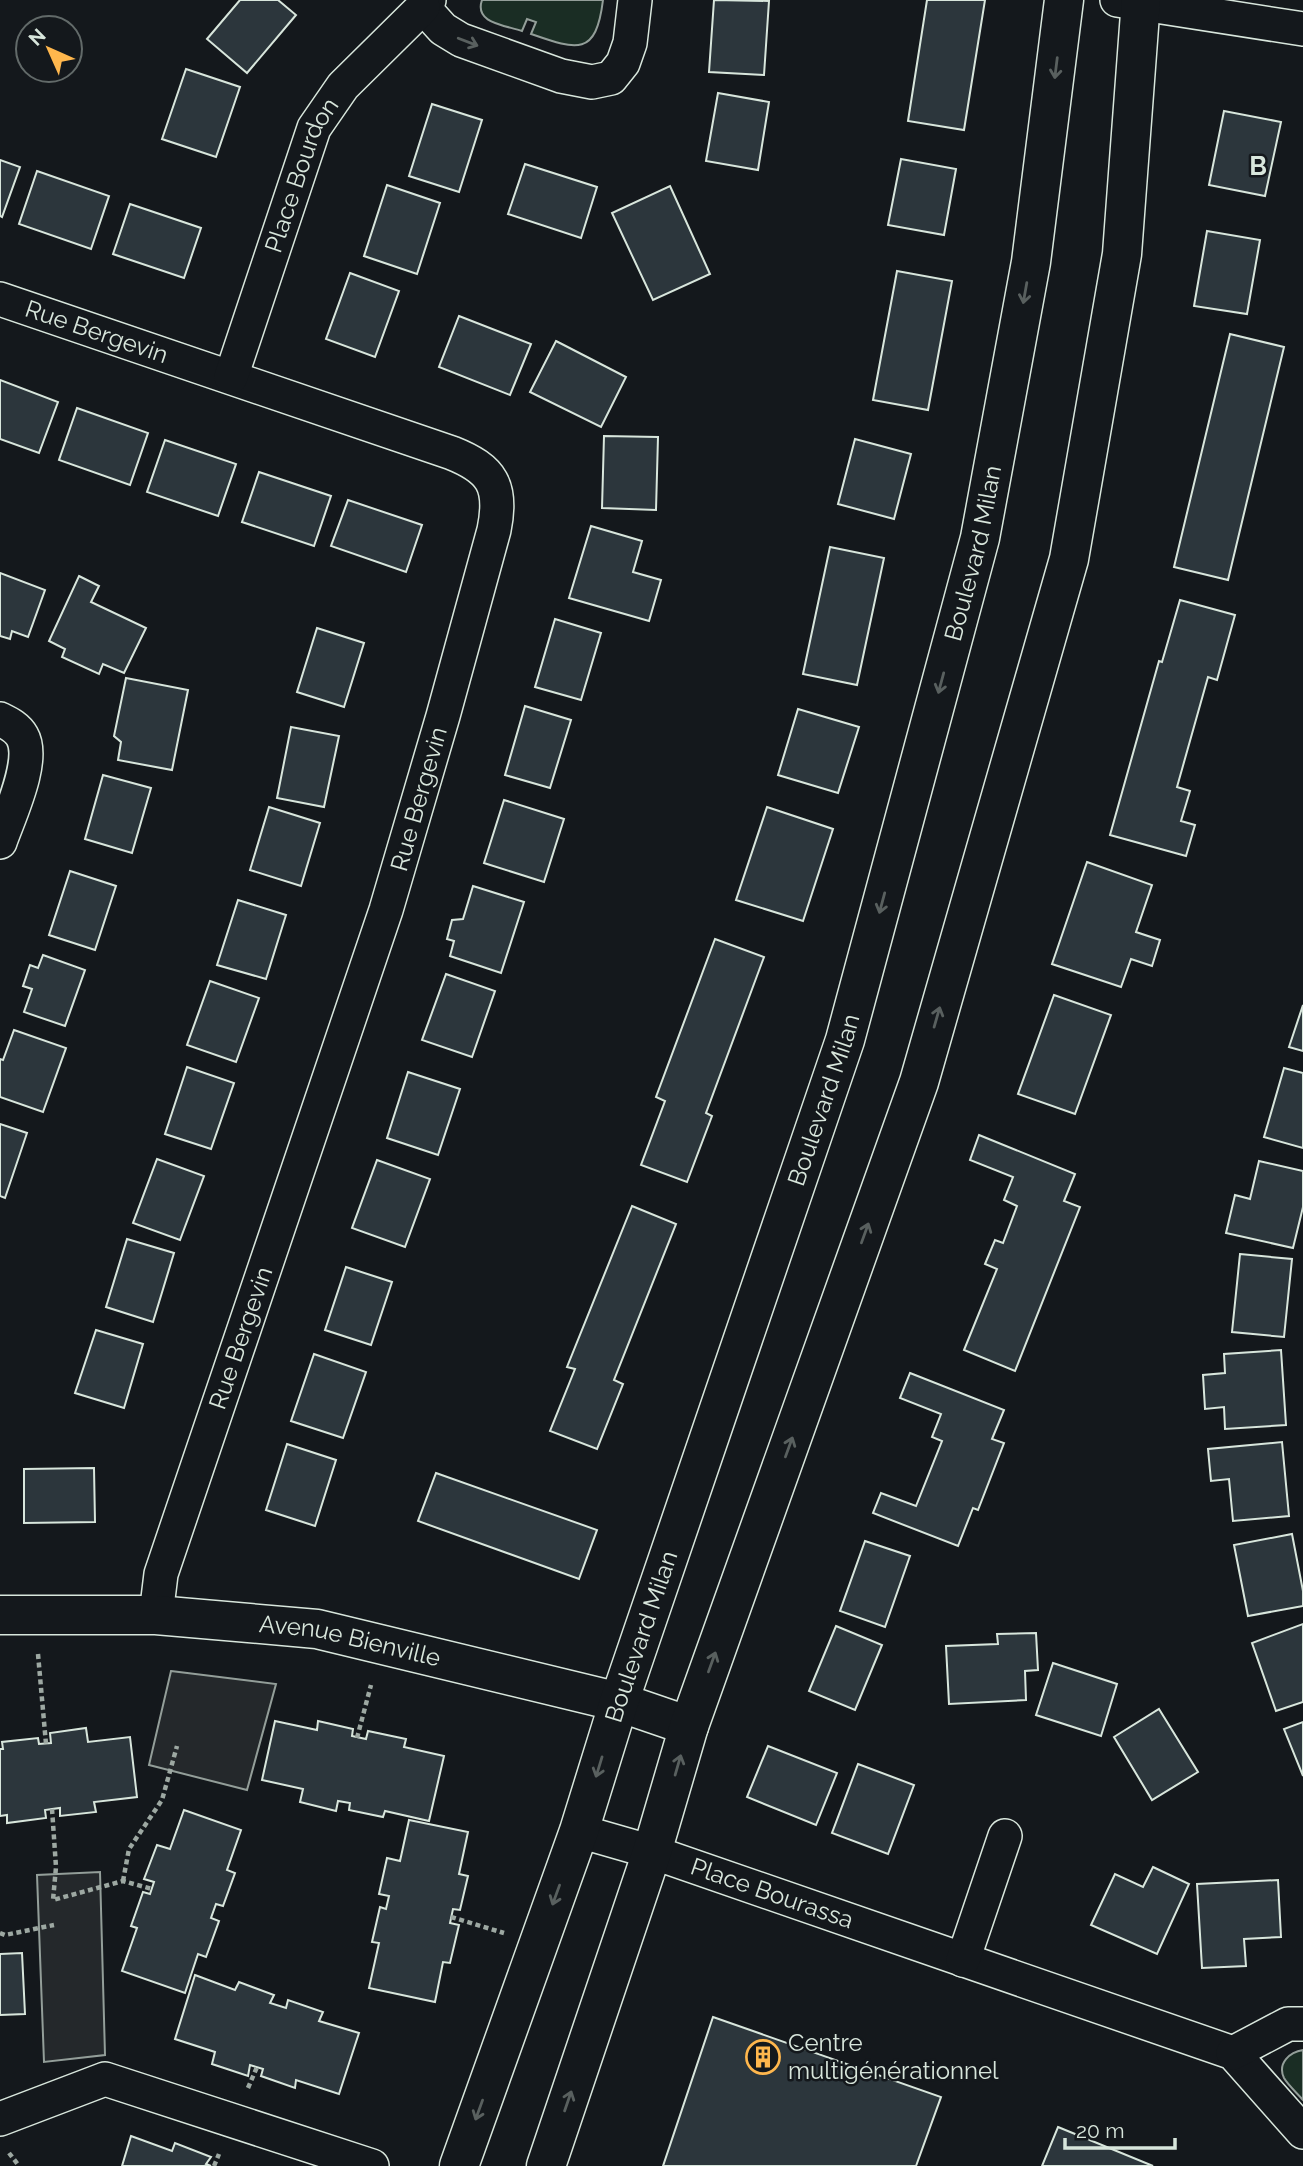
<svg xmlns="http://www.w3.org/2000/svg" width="1303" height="2166" viewBox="0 0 1303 2166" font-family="Raleway,sans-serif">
  <rect width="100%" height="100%" fill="#14181c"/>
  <g fill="#1a2d24" stroke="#939e99" stroke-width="2">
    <path d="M482,0H603C596,57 577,50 531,34L536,22L527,19L522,31C504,25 474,23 482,0Z"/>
    <path d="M1303,2050V2100C1297,2093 1288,2085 1284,2078C1277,2063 1290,2052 1303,2050Z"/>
  </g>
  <g fill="#24282b" stroke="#939e99" stroke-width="2">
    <path d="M171,1671L276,1684L247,1790L149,1765Z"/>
    <path d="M100,1872L105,2055L44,2062L37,1875Z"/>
  </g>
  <g fill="#2c363c" stroke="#d8e6dc" stroke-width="2">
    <path d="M240,0H278L296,15L247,73L207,39Z"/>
    <path d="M714,0L769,1L764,75L709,72Z"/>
    <path d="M927,0H985L964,130L908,121Z"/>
    <path d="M186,69L240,87L216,157L162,139Z"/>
    <path d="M718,93L769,102L758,170L706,161Z"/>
    <path d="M432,104L482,120L459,192L409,176Z"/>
    <path d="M1224,111L1281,122L1265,196L1209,185Z"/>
    <path d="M901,159L956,169L944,235L888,225Z"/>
    <path d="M0,160L20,167L2,217L0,216Z"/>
    <path d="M525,164L597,187L581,238L508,214Z"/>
    <path d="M37,171L109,196L91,249L19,224Z"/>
    <path d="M387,185L440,203L417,274L364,256Z"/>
    <path d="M670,186L710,274L653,300L612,213Z"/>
    <path d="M130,204L201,228L184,278L113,254Z"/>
    <path d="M1207,231L1260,240L1247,314L1194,306Z"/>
    <path d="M897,271L952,281L928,410L873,400Z"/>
    <path d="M350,273L399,291L375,357L326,339Z"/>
    <path d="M459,316L531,344L510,395L439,367Z"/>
    <path d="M1230,334L1284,347L1228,580L1174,567Z"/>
    <path d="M556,341L626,377L601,427L530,392Z"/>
    <path d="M0,380L58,402L39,453L0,439Z"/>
    <path d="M77,408L148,433L130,485L59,460Z"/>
    <path d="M604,436L658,437L656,510L602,508Z"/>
    <path d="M855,439L911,454L894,519L838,504Z"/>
    <path d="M165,440L236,464L218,516L147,492Z"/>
    <path d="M259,472L331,496L314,546L242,522Z"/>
    <path d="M348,500L422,525L406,572L331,546Z"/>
    <path d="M591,526L642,541L633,572L661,580L649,621L569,598Z"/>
    <path d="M830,547L884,558L857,685L803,674Z"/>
    <path d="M0,573L45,590L28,637L12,631L10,639L0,636Z"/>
    <path d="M79,576L99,586L91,602L146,628L124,673L103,664L99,674L62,657L65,649L49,641Z"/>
    <path d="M1180,600L1235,615L1217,680L1208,677L1177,787L1190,791L1181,821L1195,825L1186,856L1110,835L1159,661L1162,662Z"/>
    <path d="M555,619L601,633L581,700L535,687Z"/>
    <path d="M317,628L364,643L344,707L297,692Z"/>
    <path d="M126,678L188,690L172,770L118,760L121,742L114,736Z"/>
    <path d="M525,706L571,720L550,788L505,775Z"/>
    <path d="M798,709L859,727L838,793L778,775Z"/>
    <path d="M291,727L339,736L324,807L277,798Z"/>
    <path d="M103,775L151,788L132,853L85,839Z"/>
    <path d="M504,800L564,819L544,882L484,863Z"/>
    <path d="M269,807L320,823L301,886L250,870Z"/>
    <path d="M767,807L833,829L803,921L736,900Z"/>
    <path d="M1087,862L1152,885L1136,932L1160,940L1152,966L1131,959L1121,987L1052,964Z"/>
    <path d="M70,871L116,886L95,950L49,935Z"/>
    <path d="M473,886L524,902L501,973L450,956L454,941L447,939L452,920L463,919Z"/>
    <path d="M238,900L286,915L266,979L217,965Z"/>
    <path d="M715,939L764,957L706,1113L712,1116L687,1182L641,1165L665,1101L656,1097Z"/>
    <path d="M43,955L85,970L65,1026L24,1012L32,989L23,986L30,965L38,968Z"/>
    <path d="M446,974L495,991L472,1057L422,1040Z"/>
    <path d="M210,981L259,998L236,1062L187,1045Z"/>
    <path d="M1054,995L1111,1015L1075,1114L1018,1094Z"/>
    <path d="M1303,1005V1051L1289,1047Z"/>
    <path d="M14,1030L66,1048L43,1112L0,1097V1059L3,1060Z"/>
    <path d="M187,1067L234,1083L211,1149L165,1134Z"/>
    <path d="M1284,1068L1303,1073V1148L1264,1137Z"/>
    <path d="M408,1072L460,1089L438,1155L387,1138Z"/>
    <path d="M0,1124L27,1133L5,1198L0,1196Z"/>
    <path d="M979,1135L1075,1174L1064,1201L1080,1207L1015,1371L964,1350L997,1269L985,1264L995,1240L1003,1243L1017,1206L1004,1200L1013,1177L970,1160Z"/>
    <path d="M157,1159L204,1176L180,1240L133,1223Z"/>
    <path d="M377,1160L430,1179L405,1247L352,1228Z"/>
    <path d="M1259,1161L1303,1171V1207L1293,1248L1226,1233L1235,1195L1250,1199Z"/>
    <path d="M632,1206L676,1224L614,1380L623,1384L597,1449L550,1431L575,1369L567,1367Z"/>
    <path d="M127,1239L174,1253L153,1322L106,1307Z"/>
    <path d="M1240,1254L1292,1259L1284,1337L1232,1332Z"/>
    <path d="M346,1267L392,1282L371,1345L325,1330Z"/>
    <path d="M96,1330L143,1344L124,1408L75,1393Z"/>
    <path d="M1281,1350L1286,1425L1225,1429L1224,1407L1205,1409L1203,1375L1225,1373L1224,1354Z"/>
    <path d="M314,1354L366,1372L343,1438L291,1421Z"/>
    <path d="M910,1373L1004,1410L992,1439L1004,1443L978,1510L973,1508L958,1546L873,1513L881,1493L916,1506L942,1441L932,1437L941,1414L900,1398Z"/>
    <path d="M1282,1442L1289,1516L1233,1521L1229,1479L1211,1481L1208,1449Z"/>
    <path d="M287,1444L336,1460L315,1526L266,1510Z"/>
    <path d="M94,1468L95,1522L24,1523V1469Z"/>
    <path d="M436,1473L597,1530L579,1579L418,1521Z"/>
    <path d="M1292,1534L1303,1591V1606L1248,1616L1234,1545Z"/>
    <path d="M865,1541L910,1556L885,1627L840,1611Z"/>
    <path d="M1303,1624V1702L1276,1711L1252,1643Z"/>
    <path d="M836,1626L882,1645L855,1710L809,1691Z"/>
    <path d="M1036,1633L1038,1670L1025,1671L1026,1700L949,1704L946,1646L998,1644L997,1634Z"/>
    <path d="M1053,1663L1117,1684L1101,1736L1036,1715Z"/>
    <path d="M1159,1709L1198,1772L1152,1800L1114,1737Z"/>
    <path d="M275,1721L317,1730L318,1721L353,1729L352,1736L366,1739L368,1731L406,1739L404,1747L444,1756L429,1821L385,1811L383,1817L349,1810L350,1803L338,1801L336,1811L300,1802L303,1789L262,1780Z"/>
    <path d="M1303,1722V1776L1284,1729Z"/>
    <path d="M86,1728L88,1742L130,1737L137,1797L94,1802L96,1812L60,1816V1808L52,1809L45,1810L46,1818L7,1823V1815L0,1816V1749H3L2,1742L38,1738L39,1744L51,1743L50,1733Z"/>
    <path d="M768,1746L837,1773L816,1825L747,1797Z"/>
    <path d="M858,1764L914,1785L888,1854L832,1833Z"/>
    <path d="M184,1810L241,1830L227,1870L235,1873L223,1906L216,1904L211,1918L219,1921L206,1957L198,1954L185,1993L122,1971L137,1928L131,1926L143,1892L150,1894L154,1882L144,1879L157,1845L170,1849Z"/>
    <path d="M409,1820L468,1832L459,1874L468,1876L460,1910L453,1909L450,1923L459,1925L450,1963L443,1962L435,2002L369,1988L379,1943L372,1942L380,1907L386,1909L389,1896L379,1894L387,1858L400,1861Z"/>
    <path d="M1153,1867L1189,1884L1157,1954L1091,1925L1115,1874L1143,1887Z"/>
    <path d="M1278,1880L1281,1937L1244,1939L1246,1966L1202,1968L1197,1884Z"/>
    <path d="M22,1953L25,2014L0,2015V1954Z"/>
    <path d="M195,1975L235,1990L239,1982L274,1995L270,2003L286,2008L288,2000L323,2012L319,2021L359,2033L339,2094L296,2080L295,2088L261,2076L263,2069L250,2065L248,2076L212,2064L215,2052L175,2039Z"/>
    <path d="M713,2017L941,2097L916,2166H663Z"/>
    <path d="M1058,2127L1153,2166H1042Z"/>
    <path d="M131,2136L172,2151L175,2143L211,2157L206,2164L211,2166H122Z"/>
  </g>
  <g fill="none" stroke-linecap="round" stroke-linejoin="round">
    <g stroke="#d8e6dc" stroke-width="36">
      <g id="minor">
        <path d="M429,0L423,7L443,29L461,40L561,76L592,82L611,78L623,63L630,43L635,0"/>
        <path d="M1117,0L1303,29"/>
        <path id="s1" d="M0,299L452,453C492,469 503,486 494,530L443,716L386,910L161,1574L156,1615"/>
        <path id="s2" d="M231,377L314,128L343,86L423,7"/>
        <path d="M0,719C8,723 17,727 22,736C36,760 9,816 0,842"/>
        <path id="s3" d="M579,1831L652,1852L1233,2053L1303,2132"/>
        <path d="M963,1960L1005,1836"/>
        <path d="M1233,2053L1288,2024H1303"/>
        <path d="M0,2119L105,2079L372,2166"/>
      </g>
    </g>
    <g stroke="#d8e6dc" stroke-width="41">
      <g id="tertiary">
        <path id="s4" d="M0,1615H156L317,1629L619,1702L689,1726"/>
      </g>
    </g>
    <g stroke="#d8e6dc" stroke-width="41">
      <g id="secondary">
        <path id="s5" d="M459,2166L579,1831L619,1702L845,1040L980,538L1031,262L1064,0"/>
        <path d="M546,2166L652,1852L689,1726L919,1082L1069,559L1122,254L1141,0"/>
      </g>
    </g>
    <g stroke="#9da8a2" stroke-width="4.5" stroke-dasharray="5 3.5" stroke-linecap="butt">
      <path d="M38,1654L46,1744"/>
      <path d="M357,1738L371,1685"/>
      <path d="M52,1809L56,1867L53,1900L123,1881L152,1889"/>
      <path d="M123,1881L129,1849L162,1800L177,1746"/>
      <path d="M451,1917L504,1933"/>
      <path d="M0,1933L5,1935L54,1925"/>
      <path d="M248,2088L257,2067"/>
      <path d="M9,2153L19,2166"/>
      <path d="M214,2166L219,2154"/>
    </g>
    <use href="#minor" stroke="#14181c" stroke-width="33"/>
    <use href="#tertiary" stroke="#14181c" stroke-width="38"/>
    <use href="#secondary" stroke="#14181c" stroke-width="38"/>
  </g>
  <defs><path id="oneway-shaft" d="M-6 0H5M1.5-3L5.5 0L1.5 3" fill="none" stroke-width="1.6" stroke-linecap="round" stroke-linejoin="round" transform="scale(1.75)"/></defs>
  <g stroke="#59605f">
    <use href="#oneway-shaft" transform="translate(468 42) rotate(21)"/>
    <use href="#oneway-shaft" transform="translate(1056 68) rotate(97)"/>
    <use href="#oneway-shaft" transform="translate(1025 293) rotate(100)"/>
    <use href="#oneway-shaft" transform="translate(941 683) rotate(105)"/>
    <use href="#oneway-shaft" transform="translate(882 903) rotate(105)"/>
    <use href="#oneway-shaft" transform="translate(937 1017) rotate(-74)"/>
    <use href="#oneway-shaft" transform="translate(865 1233) rotate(-70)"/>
    <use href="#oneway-shaft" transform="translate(789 1447) rotate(-70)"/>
    <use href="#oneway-shaft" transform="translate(712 1662) rotate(-70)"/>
    <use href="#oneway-shaft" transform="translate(678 1765) rotate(-74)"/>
    <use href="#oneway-shaft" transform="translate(599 1767) rotate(107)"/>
    <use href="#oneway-shaft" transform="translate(556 1895) rotate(110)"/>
    <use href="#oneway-shaft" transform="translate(568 2101) rotate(-71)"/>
    <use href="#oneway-shaft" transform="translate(479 2110) rotate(110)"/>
  </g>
  <defs>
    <g id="building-ring" transform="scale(1.75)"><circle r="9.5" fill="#14181c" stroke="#ffb74d" stroke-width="1.5"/><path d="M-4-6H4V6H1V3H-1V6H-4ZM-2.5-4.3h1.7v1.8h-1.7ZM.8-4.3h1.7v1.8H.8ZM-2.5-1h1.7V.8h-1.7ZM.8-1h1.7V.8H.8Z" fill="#ffb74d"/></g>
  </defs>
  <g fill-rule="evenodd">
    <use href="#building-ring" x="763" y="2057"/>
  </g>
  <g text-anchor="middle" stroke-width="5" stroke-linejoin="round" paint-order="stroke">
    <g font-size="24" fill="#d8e6dc" stroke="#14181c">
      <text dy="8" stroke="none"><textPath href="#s2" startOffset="214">Place Bourdon</textPath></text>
      <text dy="8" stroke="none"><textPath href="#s1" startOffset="102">Rue Bergevin</textPath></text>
      <text dy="8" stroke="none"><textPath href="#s5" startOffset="1694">Boulevard Milan</textPath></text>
      <text transform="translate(419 799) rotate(-74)" y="8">Rue Bergevin</text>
      <text dy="8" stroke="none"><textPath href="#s5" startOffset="1127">Boulevard Milan</textPath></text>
      <text transform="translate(241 1338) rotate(-71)" y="8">Rue Bergevin</text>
      <text dy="8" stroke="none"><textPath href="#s5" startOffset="560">Boulevard Milan</textPath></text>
      <text dy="8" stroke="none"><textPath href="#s4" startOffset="352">Avenue Bienville</textPath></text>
      <text dy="8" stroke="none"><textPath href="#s3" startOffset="203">Place Bourassa</textPath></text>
    </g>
    <g font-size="24" fill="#d8e6dc" stroke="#14181c" text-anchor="start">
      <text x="788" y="2051">Centre<tspan x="788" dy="28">multigénérationnel</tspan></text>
    </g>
    <g font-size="26" font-weight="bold" fill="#d8e6dc" stroke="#14181c">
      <text x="1258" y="175">B</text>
    </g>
  </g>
  <g transform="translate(49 49) rotate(315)"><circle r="33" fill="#14181c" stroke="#626a69" stroke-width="2"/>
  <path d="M0-5L12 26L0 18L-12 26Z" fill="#ffb74d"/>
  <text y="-10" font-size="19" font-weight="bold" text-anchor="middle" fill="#d8e6dc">N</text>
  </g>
  <path d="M1065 2138v10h110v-10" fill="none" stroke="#d8e6dc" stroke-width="3.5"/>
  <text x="1076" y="2138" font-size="21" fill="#d8e6dc" stroke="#14181c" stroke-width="5" paint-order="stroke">20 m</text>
</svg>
